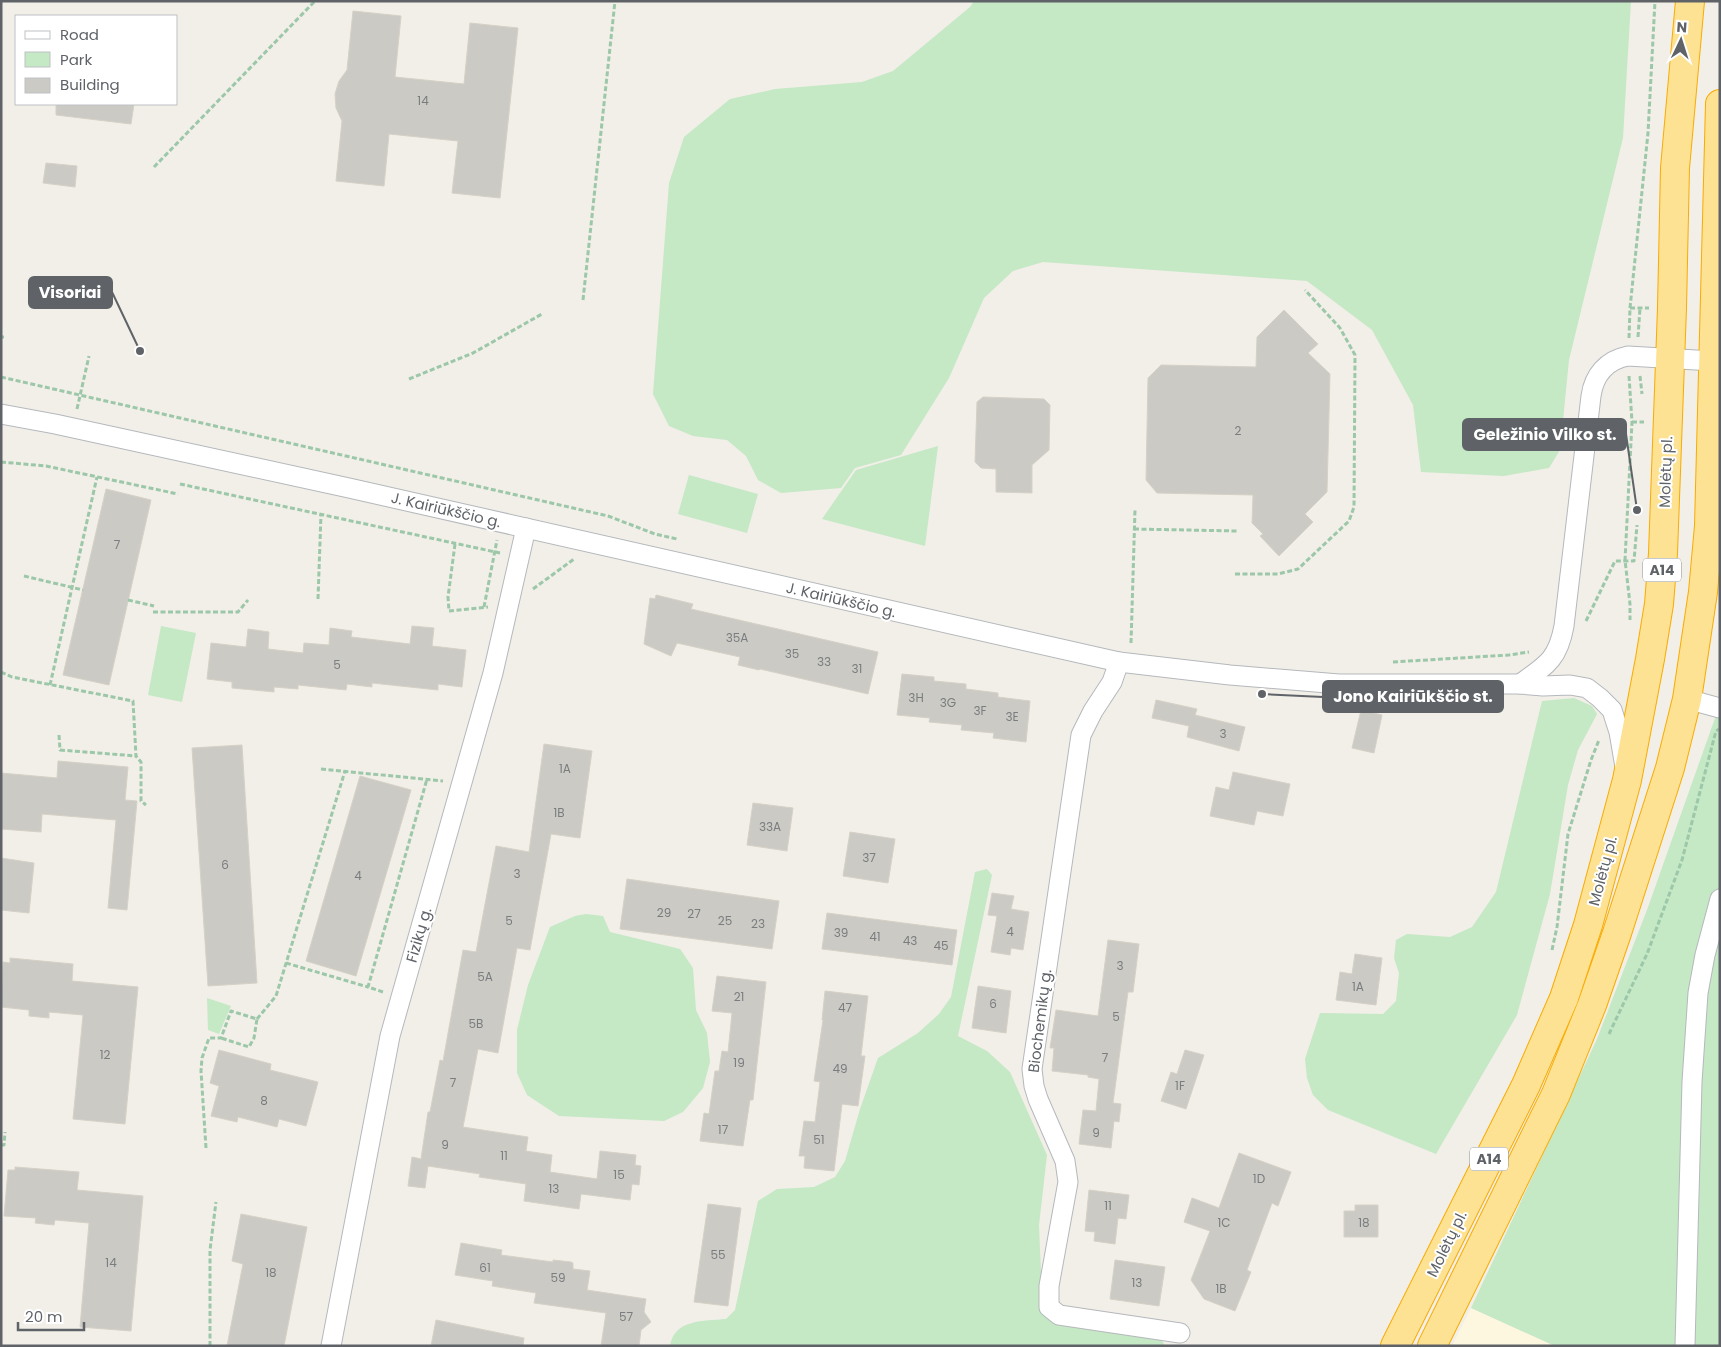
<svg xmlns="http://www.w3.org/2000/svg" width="1721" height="1347" viewBox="0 0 1721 1347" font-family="Poppins,sans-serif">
  <rect width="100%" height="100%" fill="#f1efe8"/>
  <path fill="#fef7e0" d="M1471,1308L1555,1346H1452Z"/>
  <g fill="#c5e8c5">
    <path d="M974,1H1631L1623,138L1569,360L1560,450L1549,468L1504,476L1421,472L1413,405L1372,330L1307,281L1043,262L1013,271L984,298L949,378L901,455L855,468L841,488L781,493L758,480L746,456L727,440L693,436L669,426L653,394L669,183L684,137L730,99L775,89L862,82L893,71L970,7Z"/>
    <path d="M938,446L925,546L822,519L856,470Z"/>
    <path d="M689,475L758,494L747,533L678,514Z"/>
    <path d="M161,626L196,633L182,702L148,695Z"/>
    <path d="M1574,698L1592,706L1597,714L1578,750L1568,785L1550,894L1517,1015L1436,1154L1328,1110L1313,1095L1307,1078L1305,1059L1320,1013L1383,1014L1396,1001L1399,973L1394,958L1396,940L1407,934L1450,937L1472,927L1496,892L1542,701Z"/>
    <path d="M1720,704V1346H1555L1471,1308L1597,1039L1647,910Z"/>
    <path d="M987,869L992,875L958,1036L987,1051L1010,1072L1047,1155L1039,1225L1041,1273L1039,1305L1050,1320L1107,1332L1160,1337L1165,1346H670C674,1319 704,1321 726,1319L735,1310L758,1201L777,1189L814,1187L835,1177L845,1161L860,1109L878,1058L918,1033L939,1014L951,997L975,872Z"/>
    <path d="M586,914L603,916L610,932L680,949L693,968L696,1010L707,1033L710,1062L703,1088L683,1112L664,1121L559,1116L527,1095L517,1073V1030L528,985L550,927L575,916Z"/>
    <path d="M207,998L231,1006L219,1034L208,1030Z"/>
  </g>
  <g fill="#cccac5" stroke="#d6d1c6">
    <path d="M353,11L401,16L395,77L464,84L470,23L518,28L500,198L452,193L458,141L389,134L384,186L336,181L342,121L336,108L335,94L339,81L347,70Z"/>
    <path d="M56,104H134L131,124L56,115Z"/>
    <path d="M46,163L77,166L75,187L43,183Z"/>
    <path d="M1284,310L1318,344L1308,353L1330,374L1327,492L1305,514L1313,522L1279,556L1260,536L1263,534L1252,523L1253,495L1157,493L1146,480L1148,378L1161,365L1256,367L1257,337Z"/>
    <path d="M983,397L1044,399L1050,405L1049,450L1032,465V493L996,492V469L981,468L975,462L977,402Z"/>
    <path d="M106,489L151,500L109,685L63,675Z"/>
    <path d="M656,595L693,604L691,609L878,652L868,694L760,669L759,670L738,665L740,657L677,643L671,656L644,644L650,598L655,599Z"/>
    <path d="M412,626L434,628L432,646L466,650L462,687L438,684V690L372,683V687L347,684L346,690L298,685V689L274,687V692L232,688V682L207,679L211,643L246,647L248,629L269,632L268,649L303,653L304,643L329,645L330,628L352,631L351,637L410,644Z"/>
    <path d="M902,674L934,677V681L966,684V689L998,693V697L1030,701L1026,742L993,738L994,733L961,730L962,725L929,722L930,718L897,715Z"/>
    <path d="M1156,700L1197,709L1195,715L1245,727L1239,751L1187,737L1189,726L1152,718Z"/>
    <path d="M1361,710L1382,715L1374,753L1352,748Z"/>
    <path d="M544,744L592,751L580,838L551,834L530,950L517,948L498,1053L478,1049L463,1127L528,1137L526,1151L552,1155L550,1172L597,1179L600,1151L636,1155L635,1165L641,1166L639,1185L632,1184L630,1200L581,1194L579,1209L524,1201L526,1184L479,1177L480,1174L428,1166L425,1188L408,1186L412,1157L421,1159L428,1112H430L440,1060L443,1061L463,950L476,952L496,846L529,852Z"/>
    <path d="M242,745L257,983L208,986L192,748Z"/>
    <path d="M58,761L128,767L125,800L137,801L127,910L108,908L116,820L42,814L41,832L1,829V773L57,778Z"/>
    <path d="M1233,772L1290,784L1283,816L1257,811L1254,825L1210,816L1216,787L1229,790Z"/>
    <path d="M360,776L411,790L356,976L306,961Z"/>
    <path d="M753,803L793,808L787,851L747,845Z"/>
    <path d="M850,832L895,839L888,883L843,876Z"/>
    <path d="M1,858L34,863L29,913L1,910Z"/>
    <path d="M627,879L779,901L772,949L620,929Z"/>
    <path d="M992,893L1014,896L1011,909L1029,912L1023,950L1011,948L1010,955L991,952L997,916L988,915Z"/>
    <path d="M827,913L957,930L952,965L822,949Z"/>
    <path d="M1108,940L1139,944L1133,992H1128L1113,1103L1121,1104L1119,1122L1114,1121L1111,1148L1079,1144L1083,1110L1096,1111L1099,1079L1088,1077V1075L1052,1071L1054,1048H1050L1056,1010L1098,1016Z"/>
    <path d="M1355,954L1382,958L1376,1005L1336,1000L1340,972L1352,974Z"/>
    <path d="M10,958L73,964L72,981L138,987L125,1124L73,1119L83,1015L49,1012V1018L29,1016V1010L1,1007L3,962L10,963Z"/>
    <path d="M717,976L766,982L753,1100H750L743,1146L700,1141L704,1113L709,1114L715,1071H719L722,1051L728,1052L732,1013L712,1011Z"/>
    <path d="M978,986L1011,991L1006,1033L972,1028Z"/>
    <path d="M825,991L868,996L861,1056H865L858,1106L842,1104L834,1171L804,1168L805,1156H799L804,1121L815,1122L820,1082L814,1081L823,1020H822Z"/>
    <path d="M219,1050L271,1064L270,1070L318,1082L306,1126L279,1119L277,1127L238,1117L237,1122L211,1116L219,1086L210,1083Z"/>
    <path d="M1185,1050L1204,1055L1186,1109L1161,1101L1171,1072L1177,1074Z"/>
    <path d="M1239,1153L1291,1172L1278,1206L1272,1203L1247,1270L1251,1272L1235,1311L1204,1299L1191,1280L1210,1231L1184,1222L1192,1198L1219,1208Z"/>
    <path d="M15,1167L79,1172L77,1190L143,1196L131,1331L80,1327L89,1223L55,1220L54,1225L35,1223L36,1218L4,1216L8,1170H15Z"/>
    <path d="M1089,1190L1129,1195L1126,1219L1118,1218L1115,1244L1094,1241L1095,1232L1085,1231Z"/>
    <path d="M708,1204L741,1208L728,1306L694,1302Z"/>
    <path d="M1355,1205H1378V1237H1344V1211H1355Z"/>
    <path d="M241,1214L307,1227L284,1346H227L243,1264L232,1261Z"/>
    <path d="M461,1243L502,1250L501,1255L553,1262V1260L571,1262L573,1263V1269L590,1271L587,1290L646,1299L644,1312L651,1322L641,1330L639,1346H601L606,1313L534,1303L536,1293L492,1286L493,1281L455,1275Z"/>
    <path d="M1115,1260L1165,1267L1159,1306L1110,1299Z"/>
    <path d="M436,1320L524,1338L523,1346H431Z"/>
  </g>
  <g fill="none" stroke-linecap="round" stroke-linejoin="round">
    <g stroke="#b5b8bc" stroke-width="21">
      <g id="street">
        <path d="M1,414L55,424L349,488L1119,662L1230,675L1339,684H1520L1543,686L1570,685L1587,688L1600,698L1612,710L1619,732L1625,767"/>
        <path d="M1119,662L1112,682L1093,711L1081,735L1032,1069L1034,1086L1038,1099L1065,1161L1068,1182L1049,1286V1307L1059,1315L1180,1333"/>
        <path d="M1520,684C1547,665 1558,659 1564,626L1591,396C1594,375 1607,360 1628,356L1713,361L1720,364"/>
        <path d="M1687,699L1720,708"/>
        <path d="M331,1346L390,1036L493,673L526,528"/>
        <path d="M1685,1346L1692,1082L1698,993L1705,955L1720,899"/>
      </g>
    </g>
    <g stroke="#f9ab00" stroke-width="30">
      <g id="highway">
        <path d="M1395,1346L1526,1085L1564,998L1588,925L1627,780L1650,659L1659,604L1663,553L1672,308L1675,168L1690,1"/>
        <path d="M1432,1346L1556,1094L1592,1005L1617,933L1670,768L1687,699L1703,592L1709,526L1720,104"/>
      </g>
    </g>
    <g stroke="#9cc7a9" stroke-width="3" stroke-dasharray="5 2.5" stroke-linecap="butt">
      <path d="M154,167L315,1"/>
      <path d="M583,300L615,1"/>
      <path d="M1630,308L1648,133L1655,1"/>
      <path d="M1,337H4"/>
      <path d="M1638,337L1640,308"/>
      <path d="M1629,338L1630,308H1649"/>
      <path d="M1629,376L1632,422L1625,560L1630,604V620"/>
      <path d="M1640,376L1642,394"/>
      <path d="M1,377L608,516L655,534L677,539"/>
      <path d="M409,379L473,353L542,314"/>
      <path d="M77,409L89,356"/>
      <path d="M1632,422H1644"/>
      <path d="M1,462L46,466L178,494"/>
      <path d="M180,484L500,553"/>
      <path d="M1134,529L1237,531"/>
      <path d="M455,544L448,597L449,611L488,607"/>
      <path d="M1235,574H1278L1298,569L1349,521L1354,507L1355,355L1340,328L1305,290"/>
      <path d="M24,576L83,590"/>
      <path d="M533,589L574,559"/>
      <path d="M318,599L321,514"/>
      <path d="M128,600L154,606"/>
      <path d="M484,607L497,540"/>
      <path d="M153,612H238L248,600"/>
      <path d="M1586,621L1615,561H1634L1637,525"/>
      <path d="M1131,643L1135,510"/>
      <path d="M1393,662L1509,655L1529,652"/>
      <path d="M1,672L12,677L133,701L136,756L141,762V801L146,805"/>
      <path d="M50,685L97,477"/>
      <path d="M59,735L60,750L136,756"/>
      <path d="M321,769L443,781"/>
      <path d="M1552,950L1557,927L1568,834L1591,760L1599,740"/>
      <path d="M286,963L368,987"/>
      <path d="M383,992L368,987L427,779"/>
      <path d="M257,1019L276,996L345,771"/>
      <path d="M1609,1034L1647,954L1682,860L1716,731L1719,729"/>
      <path d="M1,1145H4L5,1132"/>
      <path d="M206,1148L201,1071L202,1058L209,1038H221L231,1011L257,1019L254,1038L249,1047L221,1038"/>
      <path d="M210,1346V1250L216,1202"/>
    </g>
    <use href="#street" stroke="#fff" stroke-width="19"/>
    <use href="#highway" stroke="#fde293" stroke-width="28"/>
  </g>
  <g text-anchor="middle" stroke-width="4" stroke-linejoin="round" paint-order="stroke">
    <g font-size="12" fill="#7a7d7f">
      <text x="423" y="105">14</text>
      <text x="1238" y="435">2</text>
      <text x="117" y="549">7</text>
      <text x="737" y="642">35A</text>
      <text x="792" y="658">35</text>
      <text x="824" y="666">33</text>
      <text x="337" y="669">5</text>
      <text x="857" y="673">31</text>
      <text x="916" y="702">3H</text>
      <text x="948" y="707">3G</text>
      <text x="980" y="715">3F</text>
      <text x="1012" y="721">3E</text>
      <text x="1223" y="738">3</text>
      <text x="565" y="773">1A</text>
      <text x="559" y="817">1B</text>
      <text x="770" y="831">33A</text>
      <text x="869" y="862">37</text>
      <text x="225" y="869">6</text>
      <text x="517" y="878">3</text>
      <text x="358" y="880">4</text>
      <text x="664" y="917">29</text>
      <text x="694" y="918">27</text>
      <text x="509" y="925">5</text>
      <text x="725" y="925">25</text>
      <text x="758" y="928">23</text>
      <text x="1010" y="936">4</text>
      <text x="841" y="937">39</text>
      <text x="875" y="941">41</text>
      <text x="910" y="945">43</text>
      <text x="941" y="950">45</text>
      <text x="1120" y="970">3</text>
      <text x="485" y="981">5A</text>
      <text x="1358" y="991">1A</text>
      <text x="739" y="1001">21</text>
      <text x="993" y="1008">6</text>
      <text x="845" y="1012">47</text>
      <text x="1116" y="1021">5</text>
      <text x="476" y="1028">5B</text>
      <text x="105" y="1059">12</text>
      <text x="1105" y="1062">7</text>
      <text x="739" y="1067">19</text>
      <text x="840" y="1073">49</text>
      <text x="453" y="1087">7</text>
      <text x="1180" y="1090">1F</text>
      <text x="264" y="1105">8</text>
      <text x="723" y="1134">17</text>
      <text x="1096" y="1137">9</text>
      <text x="819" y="1144">51</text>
      <text x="445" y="1149">9</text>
      <text x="504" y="1160">11</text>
      <text x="619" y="1179">15</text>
      <text x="1259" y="1183">1D</text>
      <text x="554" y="1193">13</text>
      <text x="1108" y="1210">11</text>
      <text x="1224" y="1227">1C</text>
      <text x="1364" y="1227">18</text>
      <text x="718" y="1259">55</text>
      <text x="111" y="1267">14</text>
      <text x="485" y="1272">61</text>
      <text x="271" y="1277">18</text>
      <text x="558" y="1282">59</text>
      <text x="1137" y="1287">13</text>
      <text x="1221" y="1293">1B</text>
      <text x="626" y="1321">57</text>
    </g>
    <g fill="#fff" stroke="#8f9295" stroke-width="1">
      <rect x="1643" y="558.5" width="38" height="23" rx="4"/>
      <rect x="1470" y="1147.5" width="38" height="23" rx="4"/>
    </g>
    <g font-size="14" font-weight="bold" fill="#5f6368">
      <text x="1662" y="575">A14</text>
      <text x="1489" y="1164">A14</text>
    </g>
    <g font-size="15" fill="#5f6368" stroke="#fff">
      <text transform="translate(1666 472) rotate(-88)" y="5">Molėtų pl.</text>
      <text transform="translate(446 510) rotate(13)" y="5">J. Kairiūkščio g.</text>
      <text transform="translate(841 600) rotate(13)" y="5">J. Kairiūkščio g.</text>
      <text transform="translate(1603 871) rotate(-75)" y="5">Molėtų pl.</text>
      <text transform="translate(419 935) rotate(-74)" y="5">Fizikų g.</text>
      <text transform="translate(1040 1021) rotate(-83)" y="5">Biochemikų g.</text>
      <text transform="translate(1447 1244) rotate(-64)" y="5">Molėtų pl.</text>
    </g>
  </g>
  <path fill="none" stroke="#5f6368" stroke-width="2" d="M140 351L112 292M1637 510L1626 434M1262 694L1323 697"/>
  <g fill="#5f6368" stroke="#fff" stroke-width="2">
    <circle cx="140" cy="351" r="5"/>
    <circle cx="1637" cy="510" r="5"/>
    <circle cx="1262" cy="694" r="5"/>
  </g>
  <g fill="#5f6368" stroke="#5f6368" stroke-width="2">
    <rect x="29" y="277" width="83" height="31" rx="5"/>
    <rect x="1463" y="419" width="163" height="31" rx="5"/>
    <rect x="1323" y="681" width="180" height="31" rx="5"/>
  </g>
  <g font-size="16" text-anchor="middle" font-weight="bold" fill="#fff">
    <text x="70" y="298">Visoriai</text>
    <text x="1545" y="440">Geležinio Vilko st.</text>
    <text x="1413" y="702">Jono Kairiūkščio st.</text>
  </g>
  <rect width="1721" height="1347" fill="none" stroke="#5f6368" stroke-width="5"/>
  <rect x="15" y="15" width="162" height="90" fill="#ffffff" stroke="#bfc1c3"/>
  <rect x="25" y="31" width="25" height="8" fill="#ffffff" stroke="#bfc1c3"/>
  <text x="60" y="40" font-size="15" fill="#5f6368">Road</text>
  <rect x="25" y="52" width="25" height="15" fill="#c5e8c5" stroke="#bfc1c3"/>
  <text x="60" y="65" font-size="15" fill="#5f6368">Park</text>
  <rect x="25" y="78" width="25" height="15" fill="#cccac5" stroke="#bfc1c3"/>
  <text x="60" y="90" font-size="15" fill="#5f6368">Building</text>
  <g transform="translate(1681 40) rotate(4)" stroke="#ffffff" stroke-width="4" paint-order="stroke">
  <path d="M0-4L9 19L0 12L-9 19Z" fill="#5f6368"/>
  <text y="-8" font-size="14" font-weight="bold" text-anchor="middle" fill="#5f6368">N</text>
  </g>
  <path d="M18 1322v8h66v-8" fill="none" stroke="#5f6368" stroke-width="2.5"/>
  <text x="25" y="1322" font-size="15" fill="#5f6368" stroke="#ffffff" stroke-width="4" paint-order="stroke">20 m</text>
</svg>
